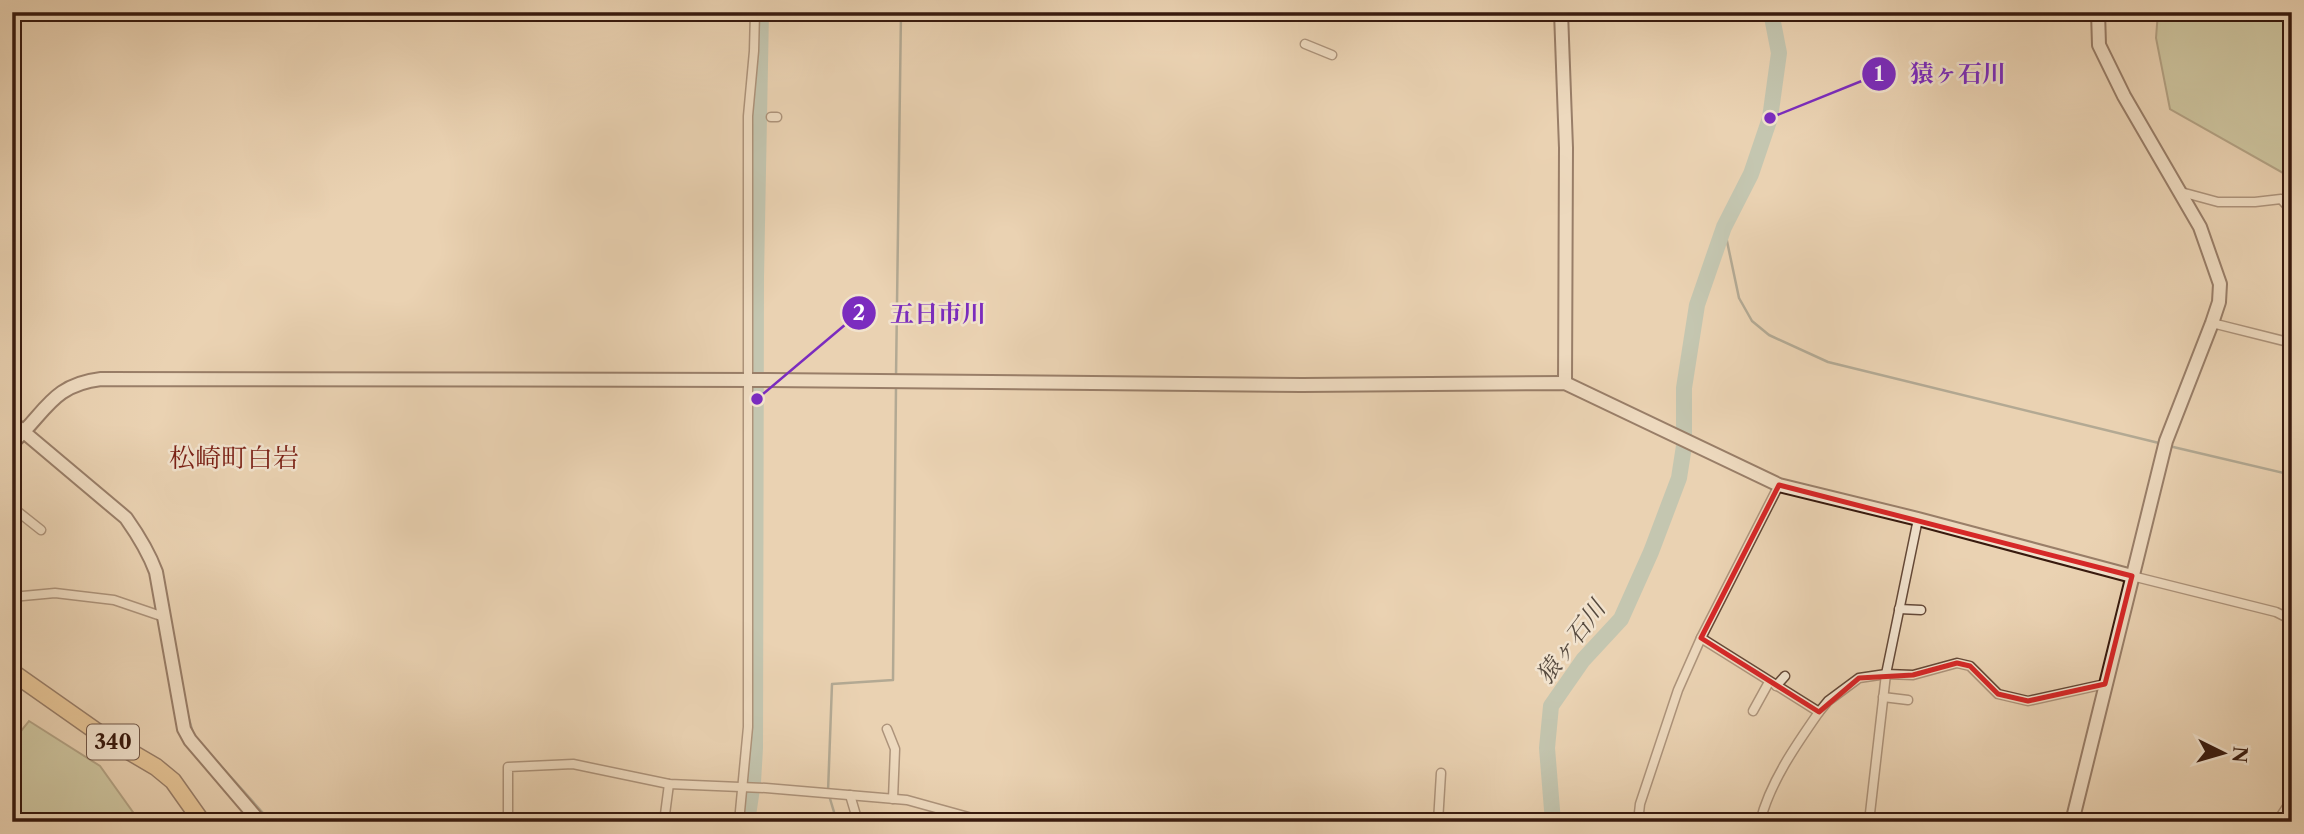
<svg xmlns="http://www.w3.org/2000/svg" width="2304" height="834" viewBox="0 0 2304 834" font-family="'Libre Caslon Text','Noto Serif JP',serif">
  <rect width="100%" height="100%" fill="#ead2b2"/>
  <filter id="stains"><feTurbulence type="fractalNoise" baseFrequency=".00286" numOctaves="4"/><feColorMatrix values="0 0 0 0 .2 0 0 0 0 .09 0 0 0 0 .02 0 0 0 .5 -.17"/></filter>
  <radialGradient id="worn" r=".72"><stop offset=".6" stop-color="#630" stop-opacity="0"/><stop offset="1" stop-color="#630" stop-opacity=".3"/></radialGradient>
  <g fill="#b1bd90" stroke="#746c4f" stroke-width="2">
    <path d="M2158,12H2292V178L2170,109L2156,38Z"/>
    <path d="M29,721L100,766L140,822H12V742Z"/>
  </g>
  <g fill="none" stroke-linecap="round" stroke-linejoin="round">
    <g stroke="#72796d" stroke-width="2.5">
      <path d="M1724,227L1739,298L1752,321L1769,335L1828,362L2163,444"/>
      <path d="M896,377L901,12"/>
      <path d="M2169,446L2292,475"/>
      <path d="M187,712L193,733L198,741"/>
      <path d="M203,746L271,822"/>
      <path d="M837,822L828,792L832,684L893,680L896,387"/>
      <path d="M2288,822L2292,816"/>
    </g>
    <g stroke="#98b8ad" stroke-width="16">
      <path d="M747,822L753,782L755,748L756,277L761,12"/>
      <path d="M1553,822L1547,748L1551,706L1583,660L1621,619L1651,552L1679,478L1684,446V388L1697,305L1724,227L1751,174L1770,118L1779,53L1771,12"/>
    </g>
    <g stroke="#644837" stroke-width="11">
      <g id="street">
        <path d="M1305,44L1332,55"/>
        <path d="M771,117H777"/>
        <path d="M2181,192L2218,202H2255L2281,199L2292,211"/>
        <path d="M2212,323L2292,343"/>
        <path d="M12,507L41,530"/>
        <path d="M2132,576L2276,612L2292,620"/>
        <path d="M12,597L55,593L114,600L164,617"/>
        <path d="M1899,609L1921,610"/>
        <path d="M1701,638L1819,712"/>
        <path d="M1776,686L1785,676"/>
        <path d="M1883,697L1908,700"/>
        <path d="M1753,711L1769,682"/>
        <path d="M887,729L895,749L893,799"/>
        <path d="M850,795L858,822"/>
        <path d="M508,822V767L573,764L669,784L766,788L907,800L972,818L1012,822"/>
        <path d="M664,822L669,784"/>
        <path d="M739,822L748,727V116L754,51L755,12"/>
        <path d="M1438,822L1441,773"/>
        <path d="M1638,822L1640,804L1678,690L1701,638L1779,485"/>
        <path d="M1760,822C1770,782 1796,745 1819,712L1828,701L1859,678L1886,674L1913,675L1957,663L1970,666L1998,694L2028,701L2105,684"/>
        <path d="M1869,822L1886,674L1918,519"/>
        <path d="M2277,822L2292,799"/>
      </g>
    </g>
    <g stroke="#381a0e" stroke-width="16">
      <g id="secondary">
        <path d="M1561,12L1566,148L1565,383"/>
        <path d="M12,422L126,518C138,535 149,553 156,572L184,729L190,740L260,822"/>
        <path d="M12,443C46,413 51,385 101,379L768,380L1302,385L1565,383L1779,485L1918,519L2132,576"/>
        <path d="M2072,822L2166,441L2212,323L2219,302L2220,284L2200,227L2124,96L2099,45L2098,12"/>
      </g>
    </g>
    <g stroke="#381a0e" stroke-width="19">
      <path id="highway" d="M12,672L103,736L156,767L173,781L202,822"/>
    </g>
    <use href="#street" stroke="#f1e2cd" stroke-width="8"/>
    <use href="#secondary" stroke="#f1e2cd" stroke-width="12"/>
    <use href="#highway" stroke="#e5b979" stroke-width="16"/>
  </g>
  <path d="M0 0H2304V834H0ZM1779,485L2132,576L2105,684L2028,701L1998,694L1970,666L1957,663L1913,675L1859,678L1819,712L1701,638Z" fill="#ead2b2" fill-opacity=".55" fill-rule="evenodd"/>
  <path fill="none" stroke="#d62828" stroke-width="5" stroke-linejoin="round" d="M1779,485L2132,576L2105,684L2028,701L1998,694L1970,666L1957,663L1913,675L1859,678L1819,712L1701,638Z"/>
  <g text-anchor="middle" stroke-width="5" stroke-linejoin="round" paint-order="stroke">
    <rect fill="#f1e2cd" stroke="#705647" stroke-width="2" x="87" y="724.5" width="52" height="35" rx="5"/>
    <g font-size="21" font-weight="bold" fill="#381a0e">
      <text x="113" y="749">340</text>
    </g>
    <g font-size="24" font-style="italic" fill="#55493e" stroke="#f1e2cd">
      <text transform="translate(1571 642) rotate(-53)" y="8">猿ヶ石川</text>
    </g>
    <g font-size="26" fill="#7a1f14" stroke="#f1e2cd">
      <text x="234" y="467">松崎町白岩</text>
    </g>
  </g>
  <path fill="none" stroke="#7b2cbf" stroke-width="2.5" d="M1770 118L1879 74M757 399L859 313"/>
  <g fill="#7b2cbf" stroke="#f1e2cd" stroke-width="2.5">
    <circle cx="1770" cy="118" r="7"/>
    <circle cx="757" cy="399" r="7"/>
    <circle cx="1879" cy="74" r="18"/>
    <circle cx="859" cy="313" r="18"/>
  </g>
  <g font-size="21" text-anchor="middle" font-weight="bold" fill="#fff">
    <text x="1879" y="81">1</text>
    <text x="859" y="320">2</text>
  </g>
  <g font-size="24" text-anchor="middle" font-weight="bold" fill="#7b2cbf" stroke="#f1e2cd" stroke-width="5" stroke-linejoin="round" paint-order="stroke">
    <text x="1958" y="82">猿ヶ石川</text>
    <text x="938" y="322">五日市川</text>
  </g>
  <rect width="2304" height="834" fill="none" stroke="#ead2b2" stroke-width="42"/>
  <rect x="14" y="14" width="2276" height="806" fill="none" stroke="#381a0e" stroke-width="3.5"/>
  <rect x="21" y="21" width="2262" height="792" fill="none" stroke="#381a0e" stroke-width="2"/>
  <g transform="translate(2223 753) rotate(95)" stroke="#f1e2cd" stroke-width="5" paint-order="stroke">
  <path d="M0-5L12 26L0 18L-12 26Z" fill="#381a0e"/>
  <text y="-10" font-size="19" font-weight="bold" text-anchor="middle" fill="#381a0e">N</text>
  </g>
  <rect width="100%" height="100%" filter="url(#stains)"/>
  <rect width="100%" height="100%" fill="url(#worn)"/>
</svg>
